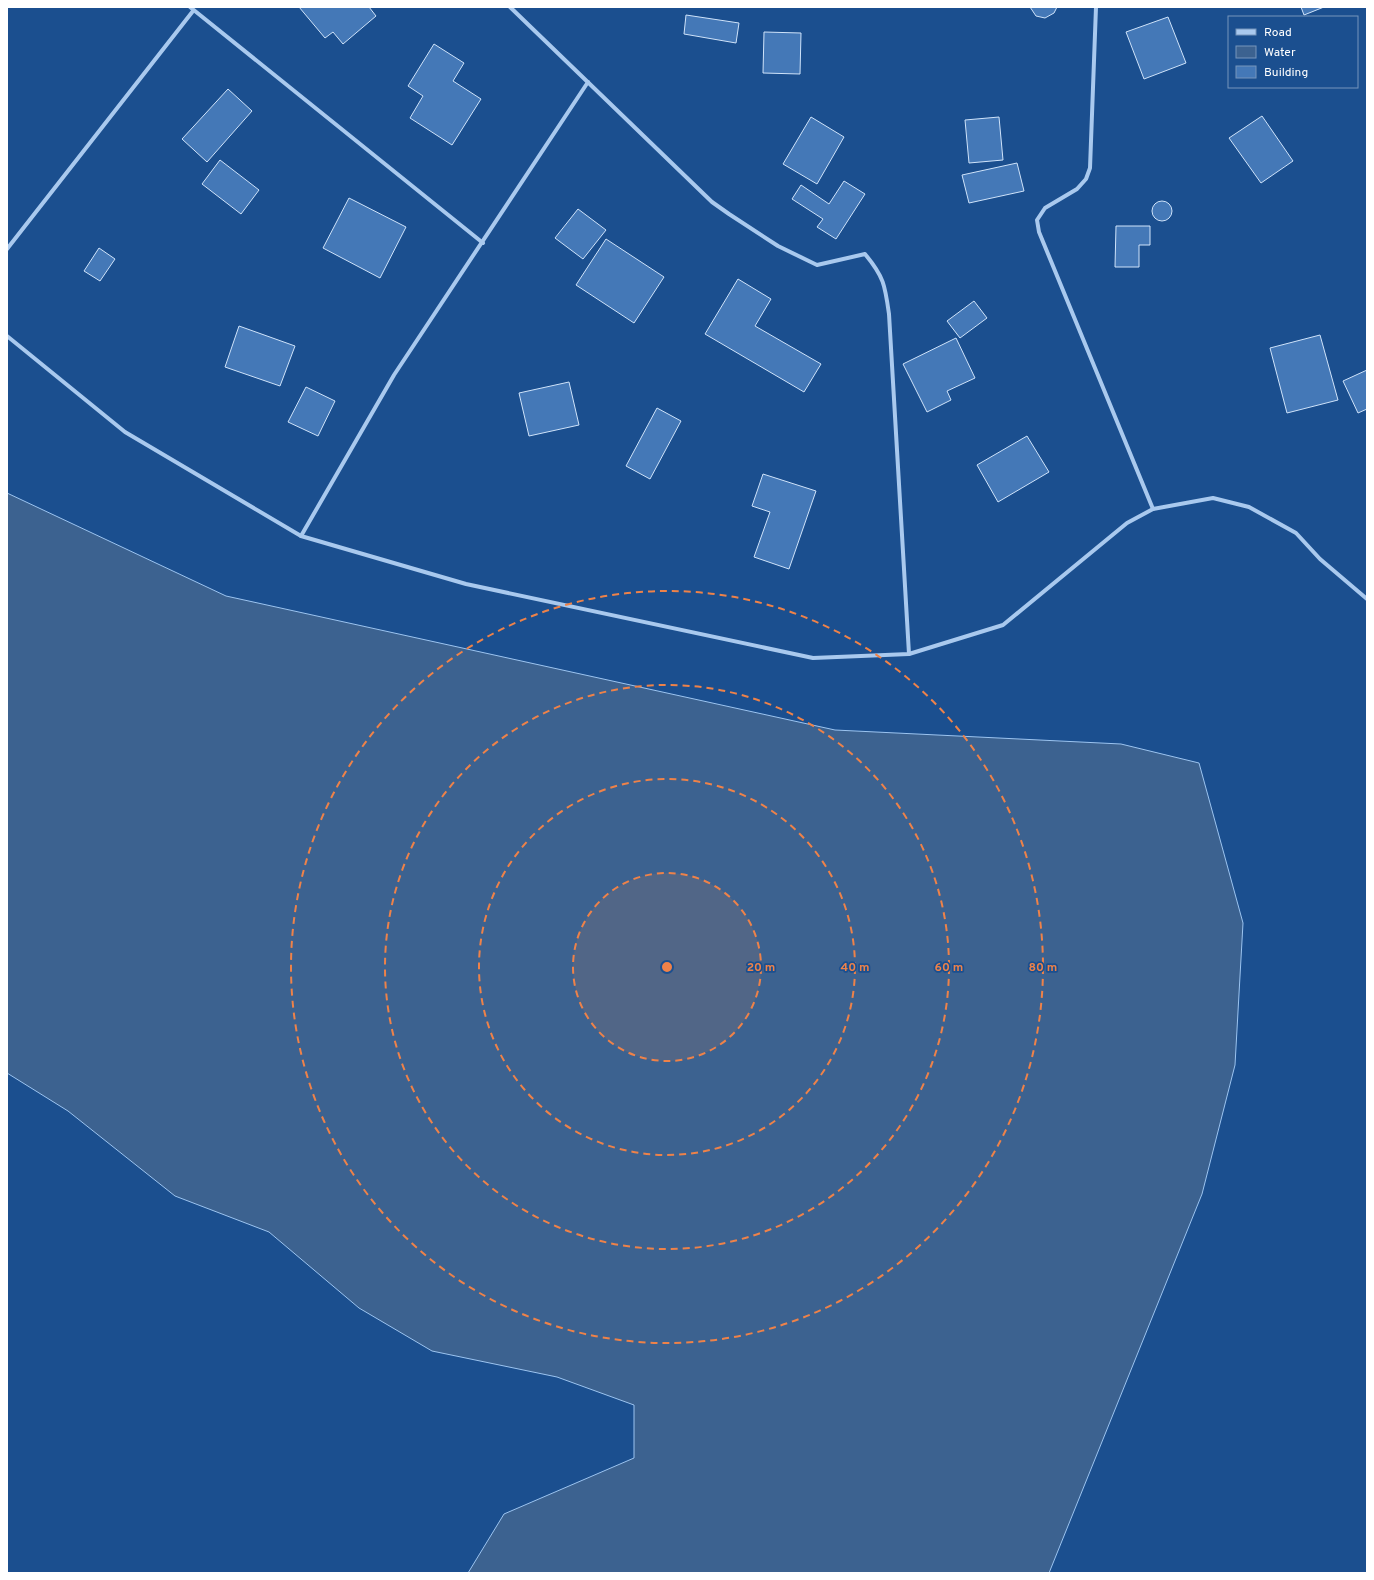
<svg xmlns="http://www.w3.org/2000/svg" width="1374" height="1580" viewBox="0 0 1374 1580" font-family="Overpass,sans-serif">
  <rect width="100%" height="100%" fill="#1b4f8f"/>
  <path fill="#3c6290" stroke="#9cc4f0" d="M7,493L226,596L835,730L1121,744L1199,763L1243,923L1235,1065L1202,1194L1049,1573H468L504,1514L634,1458V1405L557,1377L432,1351L359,1308L269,1232L175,1196L68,1111L7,1073Z"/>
  <g fill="#4478b7" stroke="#cfe3fa">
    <path d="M299,7H369L376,16L343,44L333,32L325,38Z"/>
    <path d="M1030,7H1057L1054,13L1045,18L1036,16Z"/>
    <path d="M1301,7H1324L1304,15Z"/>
    <path d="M686,15L739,23L736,43L684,34Z"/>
    <path d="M1168,17L1186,63L1144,79L1126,32Z"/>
    <path d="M764,32L801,33L800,74L763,73Z"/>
    <path d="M434,44L464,63L453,81L481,99L452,145L410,118L423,96L408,86Z"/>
    <path d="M228,89L252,111L207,162L182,139Z"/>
    <path d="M1262,116L1293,161L1261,183L1229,138Z"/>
    <path d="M811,117L844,137L817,184L783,164Z"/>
    <path d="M999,117L1003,160L969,163L965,120Z"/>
    <path d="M220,160L259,190L241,214L202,184Z"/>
    <path d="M1017,163L1024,191L969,203L962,175Z"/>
    <path d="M844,181L865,194L836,239L817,227L823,219L792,199L801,185L829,204Z"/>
    <path d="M349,198L406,227L380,278L323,248Z"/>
    <circle cx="1162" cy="211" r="10"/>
    <path d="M578,209L606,230L583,259L555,238Z"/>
    <path d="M1116,226H1150V245H1139V267H1115Z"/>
    <path d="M606,239L664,277L634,323L576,285Z"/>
    <path d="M99,248L115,259L100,281L84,271Z"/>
    <path d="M738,279L771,299L755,326L821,364L804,392L705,334Z"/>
    <path d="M974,301L987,318L960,338L947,321Z"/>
    <path d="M239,326L295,346L280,386L225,367Z"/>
    <path d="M1320,335L1338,400L1287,413L1270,348Z"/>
    <path d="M956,338L975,378L947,391L951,400L927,412L903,364Z"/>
    <path d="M1367,370V409L1358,413L1343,381Z"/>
    <path d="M569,382L579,425L529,436L519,393Z"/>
    <path d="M306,387L335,401L318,436L288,422Z"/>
    <path d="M657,408L681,421L650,479L626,466Z"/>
    <path d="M1027,436L1049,472L998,502L977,465Z"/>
    <path d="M763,474L816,491L789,569L754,557L770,512L752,506Z"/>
  </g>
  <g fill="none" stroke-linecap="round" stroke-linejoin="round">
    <g stroke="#a9c9ee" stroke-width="4">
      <path d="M190,7L483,243"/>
      <path d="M510,7L712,202L729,214L778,246L817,265L865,254C884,277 885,285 889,314L909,654"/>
      <path d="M1096,7L1090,168L1086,179L1077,189L1045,208L1037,220L1039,232L1153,509"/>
      <path d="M7,249L193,11"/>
      <path d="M7,336L125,432L301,536L466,584L813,658L909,654L1003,625L1127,523L1153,509L1213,498L1249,507L1296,533L1320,559L1367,599"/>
      <path d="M301,536L394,375L588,82"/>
    </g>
  </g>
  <circle cx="667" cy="967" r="94" fill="#ee8249" fill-opacity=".12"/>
  <g fill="none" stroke="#ee8249" stroke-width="2" stroke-dasharray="7 5">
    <circle cx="667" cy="967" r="94"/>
    <circle cx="667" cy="967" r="188"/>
    <circle cx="667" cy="967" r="282"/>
    <circle cx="667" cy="967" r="376"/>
  </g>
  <circle cx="667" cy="967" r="6" fill="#ee8249" stroke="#1b4f8f" stroke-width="2"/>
  <g font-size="12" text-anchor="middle" font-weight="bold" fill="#ee8249" stroke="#1b4f8f" stroke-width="3.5" stroke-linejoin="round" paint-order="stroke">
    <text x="761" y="971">20 m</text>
    <text x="855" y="971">40 m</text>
    <text x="949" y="971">60 m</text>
    <text x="1043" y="971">80 m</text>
  </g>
  <rect width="1374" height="1580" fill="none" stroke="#ffffff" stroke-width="16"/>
  <rect x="1228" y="16" width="130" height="72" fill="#1b4f8f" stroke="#7695bc"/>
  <rect x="1236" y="29" width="20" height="6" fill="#a9c9ee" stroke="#7695bc"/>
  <text x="1264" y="36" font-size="12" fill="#ffffff">Road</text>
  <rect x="1236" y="46" width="20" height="12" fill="#3c6290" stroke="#7695bc"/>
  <text x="1264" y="56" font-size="12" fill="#ffffff">Water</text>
  <rect x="1236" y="66" width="20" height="12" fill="#4478b7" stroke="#7695bc"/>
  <text x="1264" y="76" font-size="12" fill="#ffffff">Building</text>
</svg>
